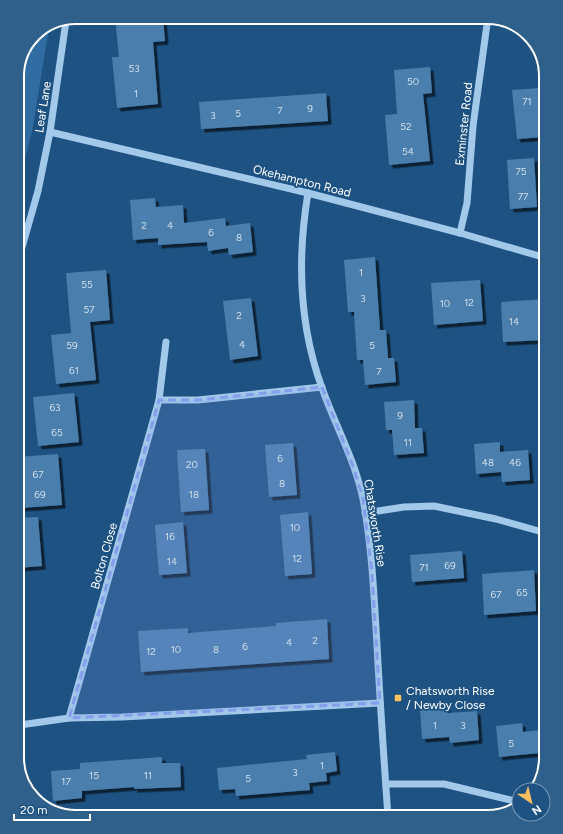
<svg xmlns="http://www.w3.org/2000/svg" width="563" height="834" viewBox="0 0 563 834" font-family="Figtree,sans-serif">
  <defs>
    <filter id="shadow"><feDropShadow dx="3.5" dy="3.5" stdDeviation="0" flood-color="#0009"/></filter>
  </defs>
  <rect width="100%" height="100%" fill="#1d5282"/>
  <path fill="#306ca1" d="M49,27L33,127L17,190V71L37,32Z"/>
  <g fill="#4a7ead" filter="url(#shadow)">
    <path d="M115,17H163L165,41L153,42L158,104L117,108L112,57H119Z"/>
    <path d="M430,67L432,93L423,94L430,161L389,165L385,115L397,114L394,70Z"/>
    <path d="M540,88L544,137L517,139L512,90Z"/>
    <path d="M326,93L328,121L201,129L199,102Z"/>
    <path d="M534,158L537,207L510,209L507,160Z"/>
    <path d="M155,198L156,207L183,205L184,223L225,218L226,226L250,223L253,252L229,255L228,248L208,251L207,242L158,245V238L133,240L130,200Z"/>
    <path d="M375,257L380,330H386L388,358H394L396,382L365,385L363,360H357L354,312H348L344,260Z"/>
    <path d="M106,270L110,320L90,322L96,380L56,384L51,335L71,333L66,273Z"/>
    <path d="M480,280L483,321L434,325L431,283Z"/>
    <path d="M251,298L258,356L230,360L223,301Z"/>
    <path d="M546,299V340L503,342L501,302Z"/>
    <path d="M74,393L79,442L38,446L33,397Z"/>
    <path d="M414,400L415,428H422L424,453L394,455L392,430H386L384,402Z"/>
    <path d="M500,442V452L528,450L530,480L502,482L501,472L476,474L474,444Z"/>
    <path d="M293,443L297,495L269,497L265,445Z"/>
    <path d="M205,449L209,510L181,512L177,450Z"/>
    <path d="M58,454L62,505L20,508L17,457Z"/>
    <path d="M308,512L312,574L285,576L280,515Z"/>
    <path d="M38,517L42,566L17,568V518Z"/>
    <path d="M183,522L187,573L159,575L155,525Z"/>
    <path d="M462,551L464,578L412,582L410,555Z"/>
    <path d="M534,570L536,611L484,615L482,574Z"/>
    <path d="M327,619L329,659L141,672L138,631L188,628V633L276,626V623Z"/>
    <path d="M447,706L448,713L477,711L479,740L450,743L449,737L422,739L420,708Z"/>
    <path d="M522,723L523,732L539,730L540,753L499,757L496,726Z"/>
    <path d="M335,752L337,771L326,773L327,781L309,783L310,790L236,796L235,789L219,790L217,768L307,759L306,755Z"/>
    <path d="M162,757V763H180L181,787L134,789V787L82,791V798L53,801L51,771L80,769V763Z"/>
  </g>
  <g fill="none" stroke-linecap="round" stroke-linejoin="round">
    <g stroke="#a2c8ea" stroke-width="7">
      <path d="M50,132L308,193L460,233L546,258"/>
      <path d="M308,193C297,259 299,325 322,388C335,425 355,460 363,499C372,547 374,596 377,645C380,702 384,760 388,817"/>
      <path d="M460,233L467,203L473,126L488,17"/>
      <path d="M17,265L38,191L50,132L66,21"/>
      <path d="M159,400H198L322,387"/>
      <path d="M365,513L404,507L434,506L496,519L546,533"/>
      <path d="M69,718L159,400L166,342"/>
      <path d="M20,725L69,718L122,717L380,703"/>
      <path d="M386,784H444L519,802"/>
    </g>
  </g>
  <path fill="#839eea" fill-opacity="0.2" stroke="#839eea" stroke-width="3" stroke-dasharray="8 5" stroke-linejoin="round" d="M322,387L353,466L363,498L372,573L380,703L69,718L159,400H198Z"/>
  <rect fill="#fac060" stroke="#1d5282" stroke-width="1.5" x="394" y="694" width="8" height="8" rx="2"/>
  <g text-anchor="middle" stroke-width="3.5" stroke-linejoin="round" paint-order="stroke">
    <g font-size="10" fill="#d2dfea">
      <text x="134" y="72">53</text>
      <text x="413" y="85">50</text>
      <text x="136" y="97">1</text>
      <text x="527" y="105">71</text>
      <text x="310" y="112">9</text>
      <text x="280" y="114">7</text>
      <text x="238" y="117">5</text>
      <text x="213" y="119">3</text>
      <text x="406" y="130">52</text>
      <text x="408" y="155">54</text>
      <text x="521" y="175">75</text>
      <text x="523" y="200">77</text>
      <text x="144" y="229">2</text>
      <text x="170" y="229">4</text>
      <text x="211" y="236">6</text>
      <text x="239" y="241">8</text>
      <text x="361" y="276">1</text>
      <text x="87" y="288">55</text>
      <text x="363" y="302">3</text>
      <text x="469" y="306">12</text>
      <text x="445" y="307">10</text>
      <text x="89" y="313">57</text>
      <text x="239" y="319">2</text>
      <text x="514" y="325">14</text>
      <text x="242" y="348">4</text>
      <text x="72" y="349">59</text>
      <text x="372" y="349">5</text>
      <text x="74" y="374">61</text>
      <text x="379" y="375">7</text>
      <text x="55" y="411">63</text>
      <text x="400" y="419">9</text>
      <text x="57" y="436">65</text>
      <text x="408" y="446">11</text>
      <text x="280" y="462">6</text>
      <text x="488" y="466">48</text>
      <text x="515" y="466">46</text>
      <text x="192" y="468">20</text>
      <text x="38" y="478">67</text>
      <text x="282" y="487">8</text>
      <text x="40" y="498">69</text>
      <text x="194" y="498">18</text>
      <text x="295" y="531">10</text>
      <text x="170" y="540">16</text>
      <text x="297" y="562">12</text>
      <text x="172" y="565">14</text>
      <text x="450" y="569">69</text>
      <text x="424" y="571">71</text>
      <text x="522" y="596">65</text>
      <text x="496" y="598">67</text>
      <text x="315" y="644">2</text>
      <text x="289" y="646">4</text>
      <text x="245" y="650">6</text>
      <text x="176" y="653">10</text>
      <text x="216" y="653">8</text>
      <text x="151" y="655">12</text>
      <text x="435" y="729">1</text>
      <text x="463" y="729">3</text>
      <text x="511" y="747">5</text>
      <text x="322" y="769">1</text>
      <text x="295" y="776">3</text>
      <text x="94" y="779">15</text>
      <text x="148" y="779">11</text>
      <text x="248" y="782">5</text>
      <text x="66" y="785">17</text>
    </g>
    <g font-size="12" fill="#fff" stroke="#1d5282">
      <text transform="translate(43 107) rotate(-81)" y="4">Leaf Lane</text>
      <text transform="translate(464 124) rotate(-84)" y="4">Exminster Road</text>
      <text transform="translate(302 181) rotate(14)" y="4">Okehampton Road</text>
      <text transform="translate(375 523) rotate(81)" y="4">Chatsworth Rise</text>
      <text transform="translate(104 556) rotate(-74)" y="4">Bolton Close</text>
    </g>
    <g font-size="12" fill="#fff" stroke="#1d5282" text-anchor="start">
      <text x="406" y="695">Chatsworth Rise<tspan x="406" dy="14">/ Newby Close</tspan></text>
    </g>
  </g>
  <path d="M0 0H563V834H0ZM76 24H487A52 52 0 0 1 539 76V758A52 52 0 0 1 487 810H76A52 52 0 0 1 24 758V76A52 52 0 0 1 76 24Z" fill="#2f608c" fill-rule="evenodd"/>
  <path fill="none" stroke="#fff" stroke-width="2" d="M76 24H487A52 52 0 0 1 539 76V758A52 52 0 0 1 487 810H76A52 52 0 0 1 24 758V76A52 52 0 0 1 76 24Z"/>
  <g transform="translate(531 802) rotate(145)"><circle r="19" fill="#1d5282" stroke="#7797b4"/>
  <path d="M0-3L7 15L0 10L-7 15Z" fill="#fac060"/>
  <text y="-6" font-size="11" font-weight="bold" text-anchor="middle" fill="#ffffff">N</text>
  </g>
  <path d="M14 814v6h76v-6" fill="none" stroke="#ffffff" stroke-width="2"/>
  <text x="20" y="814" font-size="12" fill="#ffffff" stroke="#1d5282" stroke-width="3" paint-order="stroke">20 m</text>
</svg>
